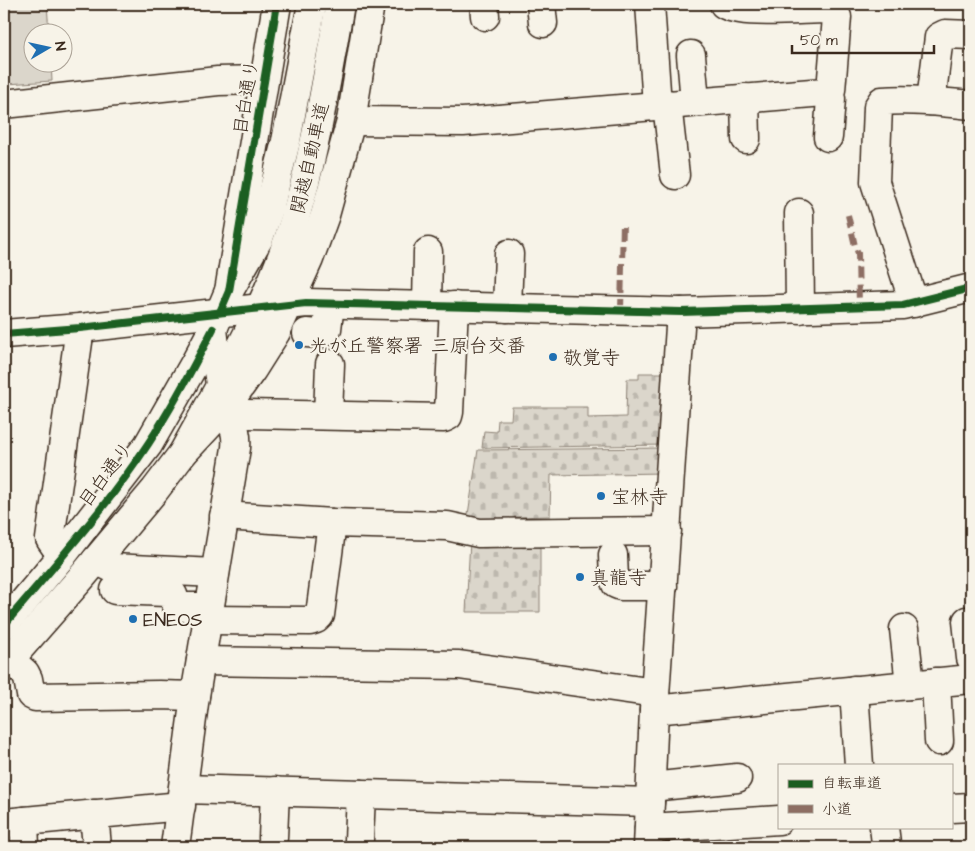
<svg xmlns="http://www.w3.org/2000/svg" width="975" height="851" viewBox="0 0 975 851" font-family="'Architects Daughter','Klee One',sans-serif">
  <defs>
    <pattern id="cemetery-stones" width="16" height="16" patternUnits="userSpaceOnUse" patternTransform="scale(1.25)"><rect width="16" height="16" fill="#dbd6cb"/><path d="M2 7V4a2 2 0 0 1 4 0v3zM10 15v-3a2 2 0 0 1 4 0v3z" fill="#bdb8ae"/></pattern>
  </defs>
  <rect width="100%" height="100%" fill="#f7f3e8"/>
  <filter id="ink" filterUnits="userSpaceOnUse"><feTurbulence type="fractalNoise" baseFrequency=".02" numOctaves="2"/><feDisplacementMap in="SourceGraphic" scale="10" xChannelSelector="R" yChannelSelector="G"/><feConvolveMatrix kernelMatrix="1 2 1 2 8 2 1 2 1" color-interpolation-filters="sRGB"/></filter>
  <g filter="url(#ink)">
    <g fill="url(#cemetery-stones)" stroke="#8b8074">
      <path d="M639,373H669L664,445L482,448L484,431L497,432L498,420H511L512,407H588V418L626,417L627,379H639Z"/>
      <path d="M664,448L663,473L551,475L550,516L514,517V522L467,521L478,450Z"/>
      <path d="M540,540V612H466L470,541Z"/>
    </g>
    <path fill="#dbd6cb" stroke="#8b8074" d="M4,4H47L49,32H32V62L51,63L52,81L7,84L4,45Z"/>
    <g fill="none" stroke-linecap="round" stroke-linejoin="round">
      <g stroke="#3b2a1e" stroke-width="31">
        <g id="minor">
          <path d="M484,4L485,16"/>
          <path d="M541,4L543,23"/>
          <path d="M650,4L657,105"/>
          <path d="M691,55L695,102"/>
          <path d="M745,98L746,139"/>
          <path d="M931,101L939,37L945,34L971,35"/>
          <path d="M4,104L218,81L264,80"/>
          <path d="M667,104L675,175"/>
          <path d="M351,121L463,122L824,92L831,90L837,17L833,9C809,8 741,16 724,4"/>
          <path d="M828,137L831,99L828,92"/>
          <path d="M799,213L800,309"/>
          <path d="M914,303L875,182L878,107L882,101C912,99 942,102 971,105"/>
          <path d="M427,306L428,252"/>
          <path d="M507,308L509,254"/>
          <path d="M307,333L319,334L327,329L330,304"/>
          <path d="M4,334L80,328L306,303L681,312L903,305L971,288"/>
          <path d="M245,414L444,418L448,416L449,412L454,306"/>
          <path d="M328,415L330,364"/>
          <path d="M224,516L332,523L447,526L479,533L667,531"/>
          <path d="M613,555L614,579L616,584L621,586H663"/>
          <path d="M62,556L50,539L80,328"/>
          <path d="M96,560L112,568L215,573"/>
          <path d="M115,590L166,592L173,595L176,604L180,607H210"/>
          <path d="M208,620L310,621L316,619L320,615L332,523"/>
          <path d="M967,621L971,658"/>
          <path d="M904,629L910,685"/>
          <path d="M9,659L25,673L28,679L31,695L35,697L159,695L195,696"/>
          <path d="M201,661L459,665L655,693"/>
          <path d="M936,682L939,741"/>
          <path d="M854,690L859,765"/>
          <path d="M654,710L971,679"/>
          <path d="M651,787L737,778"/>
          <path d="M183,789L650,802"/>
          <path d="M951,808L971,807"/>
          <path d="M94,814L97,847"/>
          <path d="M24,821L25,847"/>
          <path d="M4,823L181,806"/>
          <path d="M884,827L886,843"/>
          <path d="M649,828L779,820"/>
          <path d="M273,838L275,791"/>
          <path d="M359,840L361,794"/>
          <path d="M175,847L195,696L236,448C238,427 230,424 225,407C218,382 216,354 213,329"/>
          <path d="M648,847L654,710L681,312"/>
        </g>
      </g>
      <g stroke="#3b2a1e" stroke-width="31">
        <g id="major">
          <path d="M4,625L62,556L148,445L196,361L213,329L229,291L277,4"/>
          <path d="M4,666L82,577L155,490L183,453L225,408L252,370L276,332L309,259L325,215L351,121L370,4"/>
        </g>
      </g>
      <g stroke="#3b2a1e" stroke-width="31">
        <g id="highway">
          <path d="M229,291L259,238L269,209L286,141L312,4"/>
          <path d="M183,453C221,384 262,315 288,240C314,163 326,83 340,4"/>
        </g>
      </g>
      <use href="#minor" stroke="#f7f3e8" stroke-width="28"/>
      <use href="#major" stroke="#f7f3e8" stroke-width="28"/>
      <use href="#highway" stroke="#f7f3e8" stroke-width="28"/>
      <g stroke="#8d6e63" stroke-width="6" stroke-dasharray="12 6" stroke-linecap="butt">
        <path d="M848,215L855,246L858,253L859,307"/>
        <path d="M621,311L623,221"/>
      </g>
      <g stroke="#f7f3e8" stroke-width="11">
        <g id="cycleway">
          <path d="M220,312L229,291L277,4"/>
          <path d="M4,334L80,328L306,303L681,312L903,305L971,288"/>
          <path d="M4,625C53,567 106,508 148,444C172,408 193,368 213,329"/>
        </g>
      </g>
      <use href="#cycleway" stroke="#1b5e20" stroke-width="8"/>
    </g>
  </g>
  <g fill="#1f6fb2" stroke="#f7f3e8" stroke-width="2">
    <circle cx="299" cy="345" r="5"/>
    <circle cx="553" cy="357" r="5"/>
    <circle cx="601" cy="496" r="5"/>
    <circle cx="580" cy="577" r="5"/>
    <circle cx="133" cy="619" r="5"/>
  </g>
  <g text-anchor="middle" stroke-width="4.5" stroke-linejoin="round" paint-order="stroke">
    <g font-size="19" fill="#3b2a1e" stroke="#f7f3e8">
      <text transform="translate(245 97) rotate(-81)" y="7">目白通り</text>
      <text transform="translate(309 158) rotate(-77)" y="7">関越自動車道</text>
      <text transform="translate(105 474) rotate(-53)" y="7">目白通り</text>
    </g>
    <g font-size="19" fill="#3b2a1e" stroke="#f7f3e8" text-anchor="start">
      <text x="309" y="352">光が丘警察署 三原台交番</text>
      <text x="563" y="364">敬覚寺</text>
      <text x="611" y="503">宝林寺</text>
      <text x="590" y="584">真龍寺</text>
      <text x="143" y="626">ENEOS</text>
    </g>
  </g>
  <rect width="975" height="851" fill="none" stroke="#f7f3e8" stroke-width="20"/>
  <rect x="10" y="10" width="955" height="831" fill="none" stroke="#3b2a1e" stroke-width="2" filter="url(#ink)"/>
  <rect x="778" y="764" width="175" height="65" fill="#f7f3e8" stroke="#aca397"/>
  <rect x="788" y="780" width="25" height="8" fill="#1b5e20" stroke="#aca397"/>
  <text x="822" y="788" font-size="15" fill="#3b2a1e">自転車道</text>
  <rect x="788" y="805" width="25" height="8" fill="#8d6e63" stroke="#aca397"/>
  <text x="822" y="814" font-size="15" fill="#3b2a1e">小道</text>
  <g transform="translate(48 48) rotate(81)"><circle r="24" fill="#f7f3e8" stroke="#aca397"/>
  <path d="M0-4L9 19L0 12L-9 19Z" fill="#1f6fb2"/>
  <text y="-8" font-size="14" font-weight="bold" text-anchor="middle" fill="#3b2a1e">N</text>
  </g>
  <path d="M792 45v8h142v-8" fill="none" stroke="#3b2a1e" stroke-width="2.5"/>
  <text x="800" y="45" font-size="15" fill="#3b2a1e" stroke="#f7f3e8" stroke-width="4" paint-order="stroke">50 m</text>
</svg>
